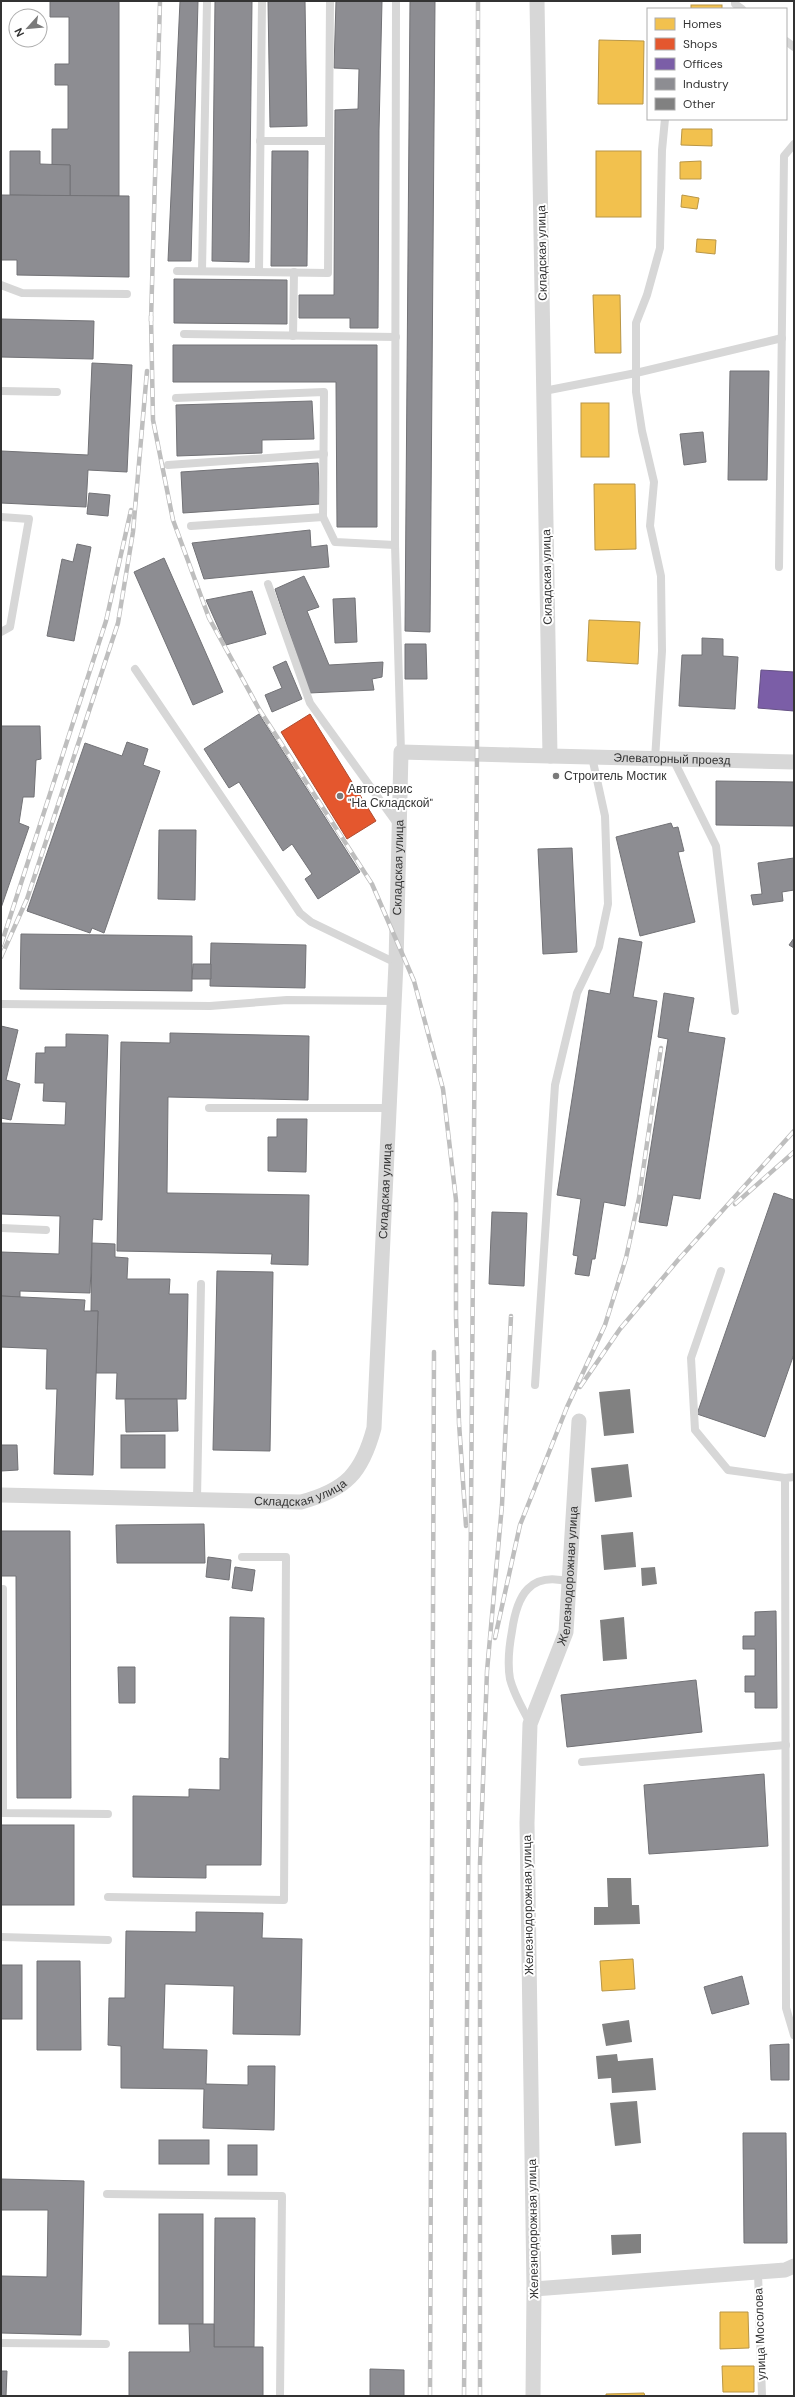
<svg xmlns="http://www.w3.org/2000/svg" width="795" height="2397" viewBox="0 0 795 2397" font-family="'DM Sans',sans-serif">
  <rect width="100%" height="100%" fill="#fff"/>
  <g fill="#f2c14e" stroke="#b99646">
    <rect x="691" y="5" width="31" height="4"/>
    <path d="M599,40L644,41L643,104H598Z"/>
    <path d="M682,129H712V146L681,145Z"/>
    <rect x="596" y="151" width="45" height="66"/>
    <path d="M701,161V179H680V162Z"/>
    <path d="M682,195L699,198L697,209L681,207Z"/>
    <path d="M697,239L716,240L715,254L696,252Z"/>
    <path d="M593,295H620L621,353H595Z"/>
    <rect x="581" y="403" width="28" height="54"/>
    <path d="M594,484H635L636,549L595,550Z"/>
    <path d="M589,620L640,622L638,664L587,661Z"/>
    <path d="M633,1959L635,1989L602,1991L600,1961Z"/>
    <path d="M720,2312H748L749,2348L720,2349Z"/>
    <path d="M722,2366H754V2392H723Z"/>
    <path d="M644,2393L645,2396H606V2394Z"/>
  </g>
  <path fill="#e4572e" stroke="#af4c30" d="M310,714L376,821L347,839L281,732Z"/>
  <path fill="#7b5ea7" stroke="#655184" d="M761,670L794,672V711L758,708Z"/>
  <g fill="#8d8d92" stroke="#727276">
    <path d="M50,1H119V196H70V165H52V129H68V85H55V64H69V17H50Z"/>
    <path d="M180,1H198L191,261H168Z"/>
    <path d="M215,1H252L249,262L212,261Z"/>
    <path d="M268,1H305L307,126L270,127Z"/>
    <path d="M336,1H382L379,130L378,328H350V318H299V295H334L335,110L358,109L359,69L334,68Z"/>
    <path d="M410,1H435L430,632L405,631Z"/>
    <path d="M10,151H40V164L70,165V196L10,195Z"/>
    <path d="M272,151H308L307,266H271Z"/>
    <path d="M1,195L129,196V277L17,275V260H1Z"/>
    <path d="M174,279L287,280V324L174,323Z"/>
    <path d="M1,319L94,321L93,359L1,357Z"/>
    <path d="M173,345H377V527H337L336,382H173Z"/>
    <path d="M92,363L132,365L127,472L88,470L86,507L1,503V451L88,455Z"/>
    <path d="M730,371H769L767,480H728Z"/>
    <path d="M312,401L314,439L262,440V453L177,456L176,405Z"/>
    <path d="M703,432L706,462L684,465L680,434Z"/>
    <path d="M318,463L320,504L183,513L181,472Z"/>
    <path d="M89,493L110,495L108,516L87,514Z"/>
    <path d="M310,530L311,547L327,545L329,567L204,579L192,543Z"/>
    <path d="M77,544L91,547L74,641L47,636L62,559L73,562Z"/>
    <path d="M164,558L223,692L193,705L134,572Z"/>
    <path d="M304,576L319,607L307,611L329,665L383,662L382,677L372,679L374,690L309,693L275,589Z"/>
    <path d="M252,591L266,634L226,645L206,600Z"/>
    <path d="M355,598L357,642L335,643L333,599Z"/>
    <path d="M702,638L723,639V656L738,657L735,709L679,706L682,655H702Z"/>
    <path d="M405,644H426L427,679H405Z"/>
    <path d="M286,661L302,699L272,712L265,695L282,688L273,667Z"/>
    <path d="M259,714L360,872L318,899L305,879L312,874L292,844L283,851L239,782L229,788L204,749Z"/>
    <path d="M1,726H40L41,759L36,760L34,797H23L19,823L29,827L1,908Z"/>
    <path d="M127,742L148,749L143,765L160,771L104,933L92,928L90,933L27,911L85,743L122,756Z"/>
    <path d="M716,781L794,782V826L716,825Z"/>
    <path d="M671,823L673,828L678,827L684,851L678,852L695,922L640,936L616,837Z"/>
    <path d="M159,830H196L195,900L158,899Z"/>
    <path d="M572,848L577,952L543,954L538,849Z"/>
    <path d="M794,858V890L782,892L783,901L753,905L751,895L762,894L758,863Z"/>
    <path d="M21,934L192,936V991L20,989Z"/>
    <path d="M619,938L642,942L633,997L657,1001L625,1206L604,1202L595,1259H592L589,1276L575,1274L578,1256L573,1255L581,1199L557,1195L589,990L610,994Z"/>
    <path d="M794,938V948L789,945Z"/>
    <path d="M211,943L306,945L305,988L210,986Z"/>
    <path d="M193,964H211V979H192Z"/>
    <path d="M664,993L694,998L688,1032L725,1038L700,1199L673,1195L667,1226L639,1222L668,1039L658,1037Z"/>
    <path d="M1,1026L18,1030L6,1080L20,1084L11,1120L1,1118Z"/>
    <path d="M170,1033L309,1036L308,1100L168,1097L167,1193L309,1195L308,1265L271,1264L272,1254L117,1251L121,1042L170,1043Z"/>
    <path d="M66,1034L108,1035L102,1220L93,1219L90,1293L20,1291V1297L1,1296V1252L59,1254L60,1216L1,1214V1123L65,1125L66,1102L43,1101L44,1083H35L36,1053H45V1047H66Z"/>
    <path d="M277,1119H307L306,1172L268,1171V1137H277Z"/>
    <path d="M774,1193L794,1200V1354L765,1437L697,1414Z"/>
    <path d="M492,1212L527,1213L524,1286L489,1284Z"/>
    <path d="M92,1243L115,1244V1257L128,1258L127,1279H170L169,1294H188L186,1399H116L117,1373H96L98,1311H91Z"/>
    <path d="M217,1271L273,1272L270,1451L213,1450Z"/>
    <path d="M1,1296L85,1300L84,1311H98L93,1475L54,1474L57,1389H46L47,1349L1,1347Z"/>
    <path d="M125,1399H177L178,1431L126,1432Z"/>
    <rect x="121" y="1435" width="44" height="33"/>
    <path d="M1,1445H17L18,1470L1,1471Z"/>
    <path d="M204,1524L205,1563H117L116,1525Z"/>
    <path d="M1,1531H70L71,1798H17L16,1576H1Z"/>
    <path d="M208,1557L231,1560L229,1580L206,1577Z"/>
    <path d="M235,1567L255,1570L252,1591L232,1588Z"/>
    <path d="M776,1611L777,1708H755V1692H745V1676H755V1649H743V1636H755V1612Z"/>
    <path d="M230,1617L264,1618L261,1865H206V1878L133,1877V1796L189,1797V1789L220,1790V1758L229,1759Z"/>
    <path d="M118,1667H135V1703H119Z"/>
    <path d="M696,1680L702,1732L567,1747L561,1695Z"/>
    <path d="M764,1774L768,1846L649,1854L644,1785Z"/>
    <rect x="1" y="1825" width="73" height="80"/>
    <path d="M196,1912L263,1913L262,1938L302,1939L300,2035L233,2034L234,1986L165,1984L163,2049L207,2050L206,2084L248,2085V2066H275L274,2130L203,2128L204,2089L121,2088V2046L108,2045L109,1998H125L126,1931L196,1932Z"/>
    <path d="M37,1961H80L81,2050H37Z"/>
    <rect x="1" y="1965" width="21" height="54"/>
    <path d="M742,1976L749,2004L712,2014L704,1987Z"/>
    <path d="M789,2044V2080H771L770,2045Z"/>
    <path d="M743,2133H786L787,2243H744Z"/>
    <rect x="159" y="2140" width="50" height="24"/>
    <rect x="228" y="2145" width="29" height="30"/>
    <path d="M1,2179L84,2181L81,2335L1,2333V2276L47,2277L48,2210H1Z"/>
    <rect x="159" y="2214" width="44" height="110"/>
    <path d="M215,2218H255L254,2347H214Z"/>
    <path d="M189,2324H214V2347H263V2396H129V2352H190Z"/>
    <path d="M370,2369L404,2370V2396H370Z"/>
    <path d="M1,2371H7L6,2396H1Z"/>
  </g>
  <g fill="#818181">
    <path d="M630,1389L634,1433L604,1436L599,1392Z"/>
    <path d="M628,1464L632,1497L595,1502L591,1468Z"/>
    <path d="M633,1532L636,1567L604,1570L601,1535Z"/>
    <path d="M655,1567L657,1584L642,1586L641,1568Z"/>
    <path d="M624,1617L627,1659L603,1661L600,1620Z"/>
    <path d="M607,1878H631L632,1905H639L640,1924L594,1925V1907H608Z"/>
    <path d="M629,2020L632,2042L606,2046L602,2024Z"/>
    <path d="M617,2054L618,2061L653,2058L656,2090L612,2093L611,2078L598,2079L596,2056Z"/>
    <path d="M637,2101L641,2143L615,2146L610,2103Z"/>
    <path d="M641,2234V2253L612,2255L611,2235Z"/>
  </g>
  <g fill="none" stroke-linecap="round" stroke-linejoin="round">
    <g stroke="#d7d7d7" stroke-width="8">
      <path d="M396,1L395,545L401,752"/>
      <path d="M735,1V4L742,9"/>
      <path d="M786,41L794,47"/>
      <path d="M260,141H329"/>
      <path d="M177,271L328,273L330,1"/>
      <path d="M202,271L207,1"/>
      <path d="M259,272L262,1"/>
      <path d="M1,285L22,293L127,294"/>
      <path d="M184,334L396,337"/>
      <path d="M293,336L294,272"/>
      <path d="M1,391L57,392"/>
      <path d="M544,391L636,373L782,338"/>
      <path d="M176,398L324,392L323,517L335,542L395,545"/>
      <path d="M168,465L324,454"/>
      <path d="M1,517L29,519L10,627L1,632"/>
      <path d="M191,526L323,517"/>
      <path d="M779,567L784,156L794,144"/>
      <path d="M268,584L310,703L398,825"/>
      <path d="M135,669L300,913L311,922L396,963"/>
      <path d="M655,759L662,651L661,576L650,526L654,482L642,431L636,392V323L647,295L660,248L662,150L665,119"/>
      <path d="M673,759L716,846L735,1011"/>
      <path d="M1,1004L210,1006L287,1000L394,1001"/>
      <path d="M209,1108H388"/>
      <path d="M1,1228L46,1230"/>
      <path d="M721,1271L691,1358L695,1430L728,1470L785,1478"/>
      <path d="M535,1385L555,1085L577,993L599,947L608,904L605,816L592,757"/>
      <path d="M794,1477L785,1478L786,2008L794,2035"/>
      <path d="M197,1499L201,1284"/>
      <path d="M3,1589V1813L108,1814"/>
      <path d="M530,1723C523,1709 514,1695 510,1679C507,1662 509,1647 512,1631C517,1595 530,1571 570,1582"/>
      <path d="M582,1762L786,1745"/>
      <path d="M108,1897L284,1900L286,1557H242"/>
      <path d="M1,1937L108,1940"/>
      <path d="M107,2194L282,2196L280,2396"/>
      <path d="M758,2272L762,2396"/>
      <path d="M1,2343L106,2344"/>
    </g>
    <g stroke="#d7d7d7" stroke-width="15">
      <path id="s1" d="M550,756L794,762"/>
      <path id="s2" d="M1,1495L301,1502C346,1490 362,1473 374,1428L396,963L401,752L550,756L537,1"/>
      <path d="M534,2289L785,2270L794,2266"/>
      <path id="s3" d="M533,2396L534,2289L527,1823L530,1724L566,1632L579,1421"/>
    </g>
    <g stroke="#bebebe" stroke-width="4.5">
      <g id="rail">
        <path d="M151,316L153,420L173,520L209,618L259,709L372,884L414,981L443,1089L456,1200V1316L459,1423L466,1526"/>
        <path d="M151,321L160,1"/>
        <path d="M1,945L106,621L131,510"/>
        <path d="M1,957L27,899L118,623L133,532L147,371"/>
        <path d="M735,1204L794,1152"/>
        <path d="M580,1387L620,1329L678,1260L794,1131"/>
        <path d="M495,1638L520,1525L567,1407L605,1325L626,1258L639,1198L661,1048"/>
        <path d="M430,2396L434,1352"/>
        <path d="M464,2396L477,754L478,1"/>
        <path d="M480,2396V1863L487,1671L502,1505L511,1316"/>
      </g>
    </g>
    <use href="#rail" stroke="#fff" stroke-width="3" stroke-dasharray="9" stroke-linecap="butt"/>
  </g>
  <g fill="#7a7a7a" stroke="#fff" stroke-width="1.5">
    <circle cx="556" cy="776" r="4"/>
    <circle cx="340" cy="796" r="4"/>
  </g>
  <g text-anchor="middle" stroke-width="4" stroke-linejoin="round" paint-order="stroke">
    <g font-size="12" fill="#333" stroke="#fff">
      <text transform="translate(542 253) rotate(-91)" y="4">Складская улица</text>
      <text transform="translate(547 577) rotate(-91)" y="4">Складская улица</text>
      <text dy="4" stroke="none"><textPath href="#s1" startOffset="122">Элеваторный проезд</textPath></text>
      <text dy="4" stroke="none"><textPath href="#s2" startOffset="972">Складская улица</textPath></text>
      <text dy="4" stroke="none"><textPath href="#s2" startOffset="648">Складская улица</textPath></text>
      <text dy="4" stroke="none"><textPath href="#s2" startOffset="301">Складская улица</textPath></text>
      <text dy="4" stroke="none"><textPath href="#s3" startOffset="827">Железнодорожная улица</textPath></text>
      <text transform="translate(528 1905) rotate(-91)" y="4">Железнодорожная улица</text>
      <text transform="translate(533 2229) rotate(-91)" y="4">Железнодорожная улица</text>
      <text transform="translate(760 2334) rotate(-92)" y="4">улица Мосолова</text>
    </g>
    <g font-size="12" fill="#333" stroke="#fff" text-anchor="start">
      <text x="564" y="780">Строитель Мостик</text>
      <text x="348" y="793">Автосервис<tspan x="348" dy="14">"На Складской"</tspan></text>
    </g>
  </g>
  <rect width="795" height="2397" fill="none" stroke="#333333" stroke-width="4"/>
  <rect x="647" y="8" width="140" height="112" fill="#ffffff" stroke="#adadad"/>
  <rect x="655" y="18" width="20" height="12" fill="#f2c14e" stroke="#adadad"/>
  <text x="683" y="28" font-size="12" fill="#333333">Homes</text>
  <rect x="655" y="38" width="20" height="12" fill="#e4572e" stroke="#adadad"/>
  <text x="683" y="48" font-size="12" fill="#333333">Shops</text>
  <rect x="655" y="58" width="20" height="12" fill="#7b5ea7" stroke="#adadad"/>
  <text x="683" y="68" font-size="12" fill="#333333">Offices</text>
  <rect x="655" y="78" width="20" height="12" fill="#8d8d92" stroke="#adadad"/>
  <text x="683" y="88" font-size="12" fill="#333333">Industry</text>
  <rect x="655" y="98" width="20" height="12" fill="#818181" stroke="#adadad"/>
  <text x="683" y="108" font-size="12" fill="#333333">Other</text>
  <g transform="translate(28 28) rotate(243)"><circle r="19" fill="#ffffff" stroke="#adadad"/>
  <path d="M0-3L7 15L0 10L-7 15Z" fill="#7a7a7a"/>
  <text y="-6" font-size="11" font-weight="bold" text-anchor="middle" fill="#333333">N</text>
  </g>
</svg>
